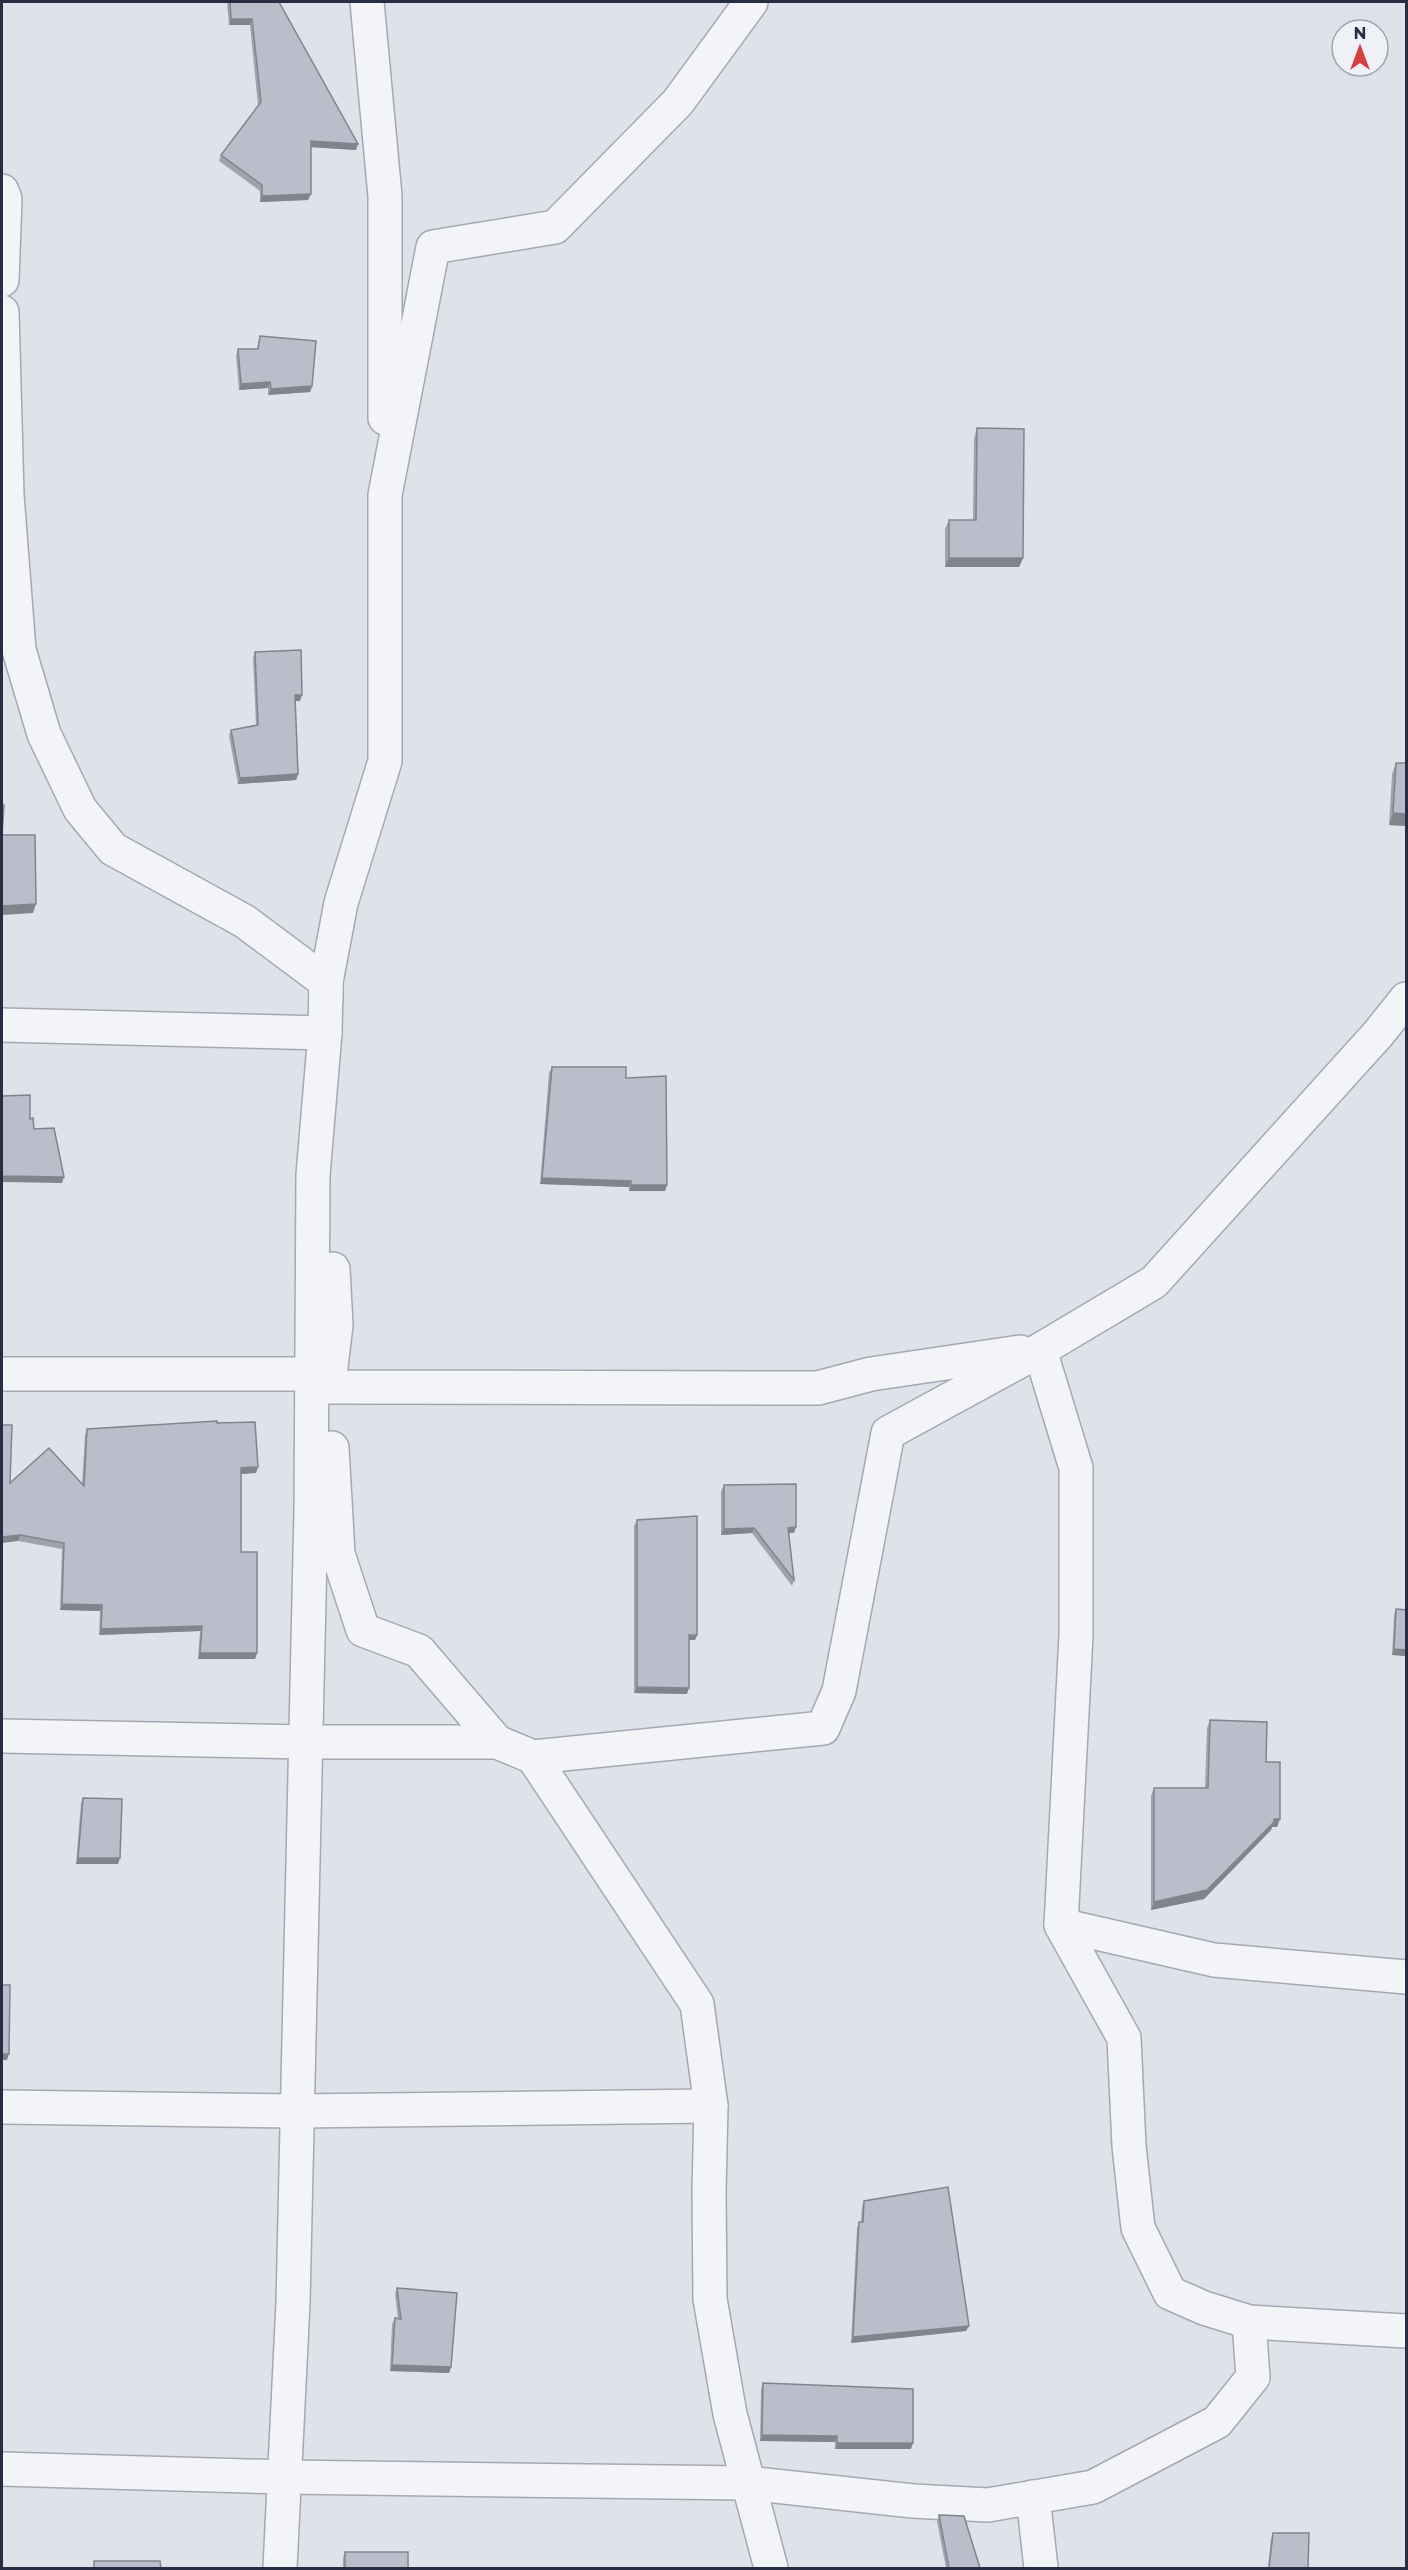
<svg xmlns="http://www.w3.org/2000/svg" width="1408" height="2570" viewBox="0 0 1408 2570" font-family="Montserrat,sans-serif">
  <rect width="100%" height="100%" fill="#e0e2ea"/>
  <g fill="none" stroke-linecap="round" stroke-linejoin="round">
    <g stroke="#a5a8b4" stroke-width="36">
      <g id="minor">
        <path d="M367,2L385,196V418"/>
        <path d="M2,191L5,199L2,280"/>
        <path d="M2,312L7,495L19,650L44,734L80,809L113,849L244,921L326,982V1001"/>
        <path d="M2,1025L325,1033"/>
        <path d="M1040,1350L1076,1468V1635L1061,1925L1124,2038L1129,2146L1138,2228L1170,2293L1204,2308L1249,2322L1406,2331"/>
        <path d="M2,1374H312L329,1387L818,1388L871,1374L1020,1352"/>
        <path d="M330,1375L336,1325L333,1269"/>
        <path d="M332,1448L338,1554L363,1630L419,1651L497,1742"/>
        <path d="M2,1736L306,1742H497L533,1757L697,2004L711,2106L709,2192L710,2299L730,2414L771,2568"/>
        <path d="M533,1757L823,1728L839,1691L888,1433L1040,1350L1154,1282L1378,1034L1406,999"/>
        <path d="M1061,1925L1214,1960L1406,1977"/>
        <path d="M2,2107L297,2111L711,2106"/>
        <path d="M2,2469L285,2477L747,2483L913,2501L988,2505L1093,2487L1217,2422L1253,2377L1249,2322"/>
        <path d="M1033,2497L1041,2568"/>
        <path d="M280,2568L293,2303L311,1510L313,1175L325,1033L326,982L341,903L385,761V495L433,247L555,227L678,102L751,2"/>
      </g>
    </g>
    <use href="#minor" stroke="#f3f4f8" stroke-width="33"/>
  </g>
  <g fill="#a0a3ae">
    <path d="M227,2H279L356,150L311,147L308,200L260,202V191L219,161L221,155L258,105L250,25H229Z"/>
    <path d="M260,336L312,386L310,392L268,395V388L239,390L236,355L238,349H257Z"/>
    <path d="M977,428L1023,558L1019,567H945V529L949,520H973L974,438Z"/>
    <path d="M255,652L300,701H295L298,774L296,780L238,784L229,736L231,730L256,725L253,658Z"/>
    <path d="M1396,763L1407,826L1389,825L1392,774Z"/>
    <path d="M552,1067L626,1078L667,1185L665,1191H629V1187L540,1184L549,1073Z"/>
    <path d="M217,1423L256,1473L241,1474V1552L257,1653L255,1659H198L200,1631L99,1635L100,1611L60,1610L62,1549L18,1541L10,1483L82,1484L85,1435L87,1429Z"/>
    <path d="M724,1485L794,1533H789L794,1580L792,1586L752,1533L721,1535V1491Z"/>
    <path d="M637,1520L697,1635L695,1640H689L687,1694L634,1693V1526Z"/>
    <path d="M1396,1609L1407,1656L1392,1655L1394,1615Z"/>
    <path d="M1210,1720L1266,1762L1277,1827H1272L1271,1830L1204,1899L1151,1910V1796L1154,1788H1205L1207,1728Z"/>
    <path d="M83,1798L118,1864H76L81,1803Z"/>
    <path d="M864,2201L966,2331L851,2343L857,2228L859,2222H861L862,2207Z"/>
    <path d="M397,2288L451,2367L449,2373L390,2371L392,2324L395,2318L398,2319L395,2294Z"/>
    <path d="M763,2383L911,2449H835V2442L760,2441L761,2389Z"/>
    <path d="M939,2515L980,2568H946L937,2521Z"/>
    <path d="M1273,2533L1308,2568H1268L1271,2539Z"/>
    <path d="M345,2552L408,2568H343V2558Z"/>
  </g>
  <g fill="#82848d">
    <path d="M231,19H252L250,25H229Z"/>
    <path d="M311,141L358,144L356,150L309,147Z"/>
    <path d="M311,194L308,200L260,202L262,196Z"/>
    <path d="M270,382L268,388L239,390L241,384Z"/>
    <path d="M312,386L310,392L268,395L271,389Z"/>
    <path d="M949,558H1023L1019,567H945Z"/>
    <path d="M295,695H302L300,701H293Z"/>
    <path d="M298,774L296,780L238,784L240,778Z"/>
    <path d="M1393,813L1407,814V826L1389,825Z"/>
    <path d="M36,904L33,913L2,915V906Z"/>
    <path d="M2,1176L64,1177L62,1183L2,1182Z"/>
    <path d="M542,1178L631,1181L629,1187L540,1184Z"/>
    <path d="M631,1185H667L665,1191H629Z"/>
    <path d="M258,1467L256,1473L239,1474L241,1468Z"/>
    <path d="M796,1527L794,1533H786L788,1528Z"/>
    <path d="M754,1528L752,1533L721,1535L724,1529Z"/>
    <path d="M20,1535L18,1541L2,1543V1537Z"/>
    <path d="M62,1604L102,1605L100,1611L60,1610Z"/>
    <path d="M202,1626L200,1631L99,1635L101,1629Z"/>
    <path d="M689,1635H697L695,1640H687Z"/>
    <path d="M1394,1649L1407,1650V1656L1392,1655Z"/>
    <path d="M200,1653H257L255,1659H198Z"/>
    <path d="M637,1687L689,1688L687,1694L634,1693Z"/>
    <path d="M1274,1819H1280L1277,1827H1272L1271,1830L1204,1899L1151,1910L1154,1902Z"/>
    <path d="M78,1858H120L118,1864H76Z"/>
    <path d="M2,2054H9L7,2060H2Z"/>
    <path d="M969,2326L966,2331L851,2343L853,2337Z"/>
    <path d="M392,2365L451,2367L449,2373L390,2371Z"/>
    <path d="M762,2435L837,2436L835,2442L760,2441Z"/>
    <path d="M837,2443H913L911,2449H835Z"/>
  </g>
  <g fill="#babdca" stroke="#82848d" stroke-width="1.5">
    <path d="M230,2H279L358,144L311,141V194L262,196V185L221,155L261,102L252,19H231Z"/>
    <path d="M260,336L316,341L312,386L271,389L270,382L241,384L238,349H258Z"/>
    <path d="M977,428L1024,429L1023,558H949V520H976Z"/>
    <path d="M301,650L302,695H295L298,774L240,778L231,730L258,725L255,652Z"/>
    <path d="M1396,763H1407V814L1393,813Z"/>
    <path d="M2,805H4L2,835H35L36,904L2,906Z"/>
    <path d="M552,1067H626V1078L666,1076L667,1185H631V1181L542,1178Z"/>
    <path d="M30,1095V1119L33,1118L34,1129L54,1128L64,1177L2,1176V1096Z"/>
    <path d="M217,1421V1423L255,1422L258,1467L241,1468V1552H257V1653H200L202,1626L101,1629L102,1605L62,1604L64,1543L20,1535L2,1537V1425H12L10,1483L49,1448L84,1486L87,1429Z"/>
    <path d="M796,1484V1527L788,1528L794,1580L754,1528L724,1529V1485Z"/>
    <path d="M697,1516V1635H689V1688L637,1687V1520Z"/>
    <path d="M1396,1609L1407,1610V1650L1394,1649Z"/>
    <path d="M1210,1720L1267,1722L1266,1762H1280V1819H1274V1822L1207,1890L1154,1902V1788H1208Z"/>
    <path d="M83,1798L122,1799L120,1858H78Z"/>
    <path d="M2,1985H10L9,2054H2Z"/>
    <path d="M948,2187L969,2326L853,2337L859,2222H863L864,2201Z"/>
    <path d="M397,2288L457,2293L451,2367L392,2365L395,2318L401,2319Z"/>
    <path d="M763,2383L913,2389V2443H837V2436L762,2435Z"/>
    <path d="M939,2515L964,2516L980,2568H949Z"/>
    <path d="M1273,2533H1309L1308,2568H1269Z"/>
    <rect x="345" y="2552" width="63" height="16"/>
    <path d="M94,2561H160L161,2568H94Z"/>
  </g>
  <rect width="1408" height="2570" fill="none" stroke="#272d42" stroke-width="6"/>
  <g transform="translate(1360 48)"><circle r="28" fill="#f0f1f7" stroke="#a0a3af" stroke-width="1.5"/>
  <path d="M0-4.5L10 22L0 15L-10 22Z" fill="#d63f3e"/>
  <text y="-9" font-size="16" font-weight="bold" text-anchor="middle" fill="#272d42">N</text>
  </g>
</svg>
